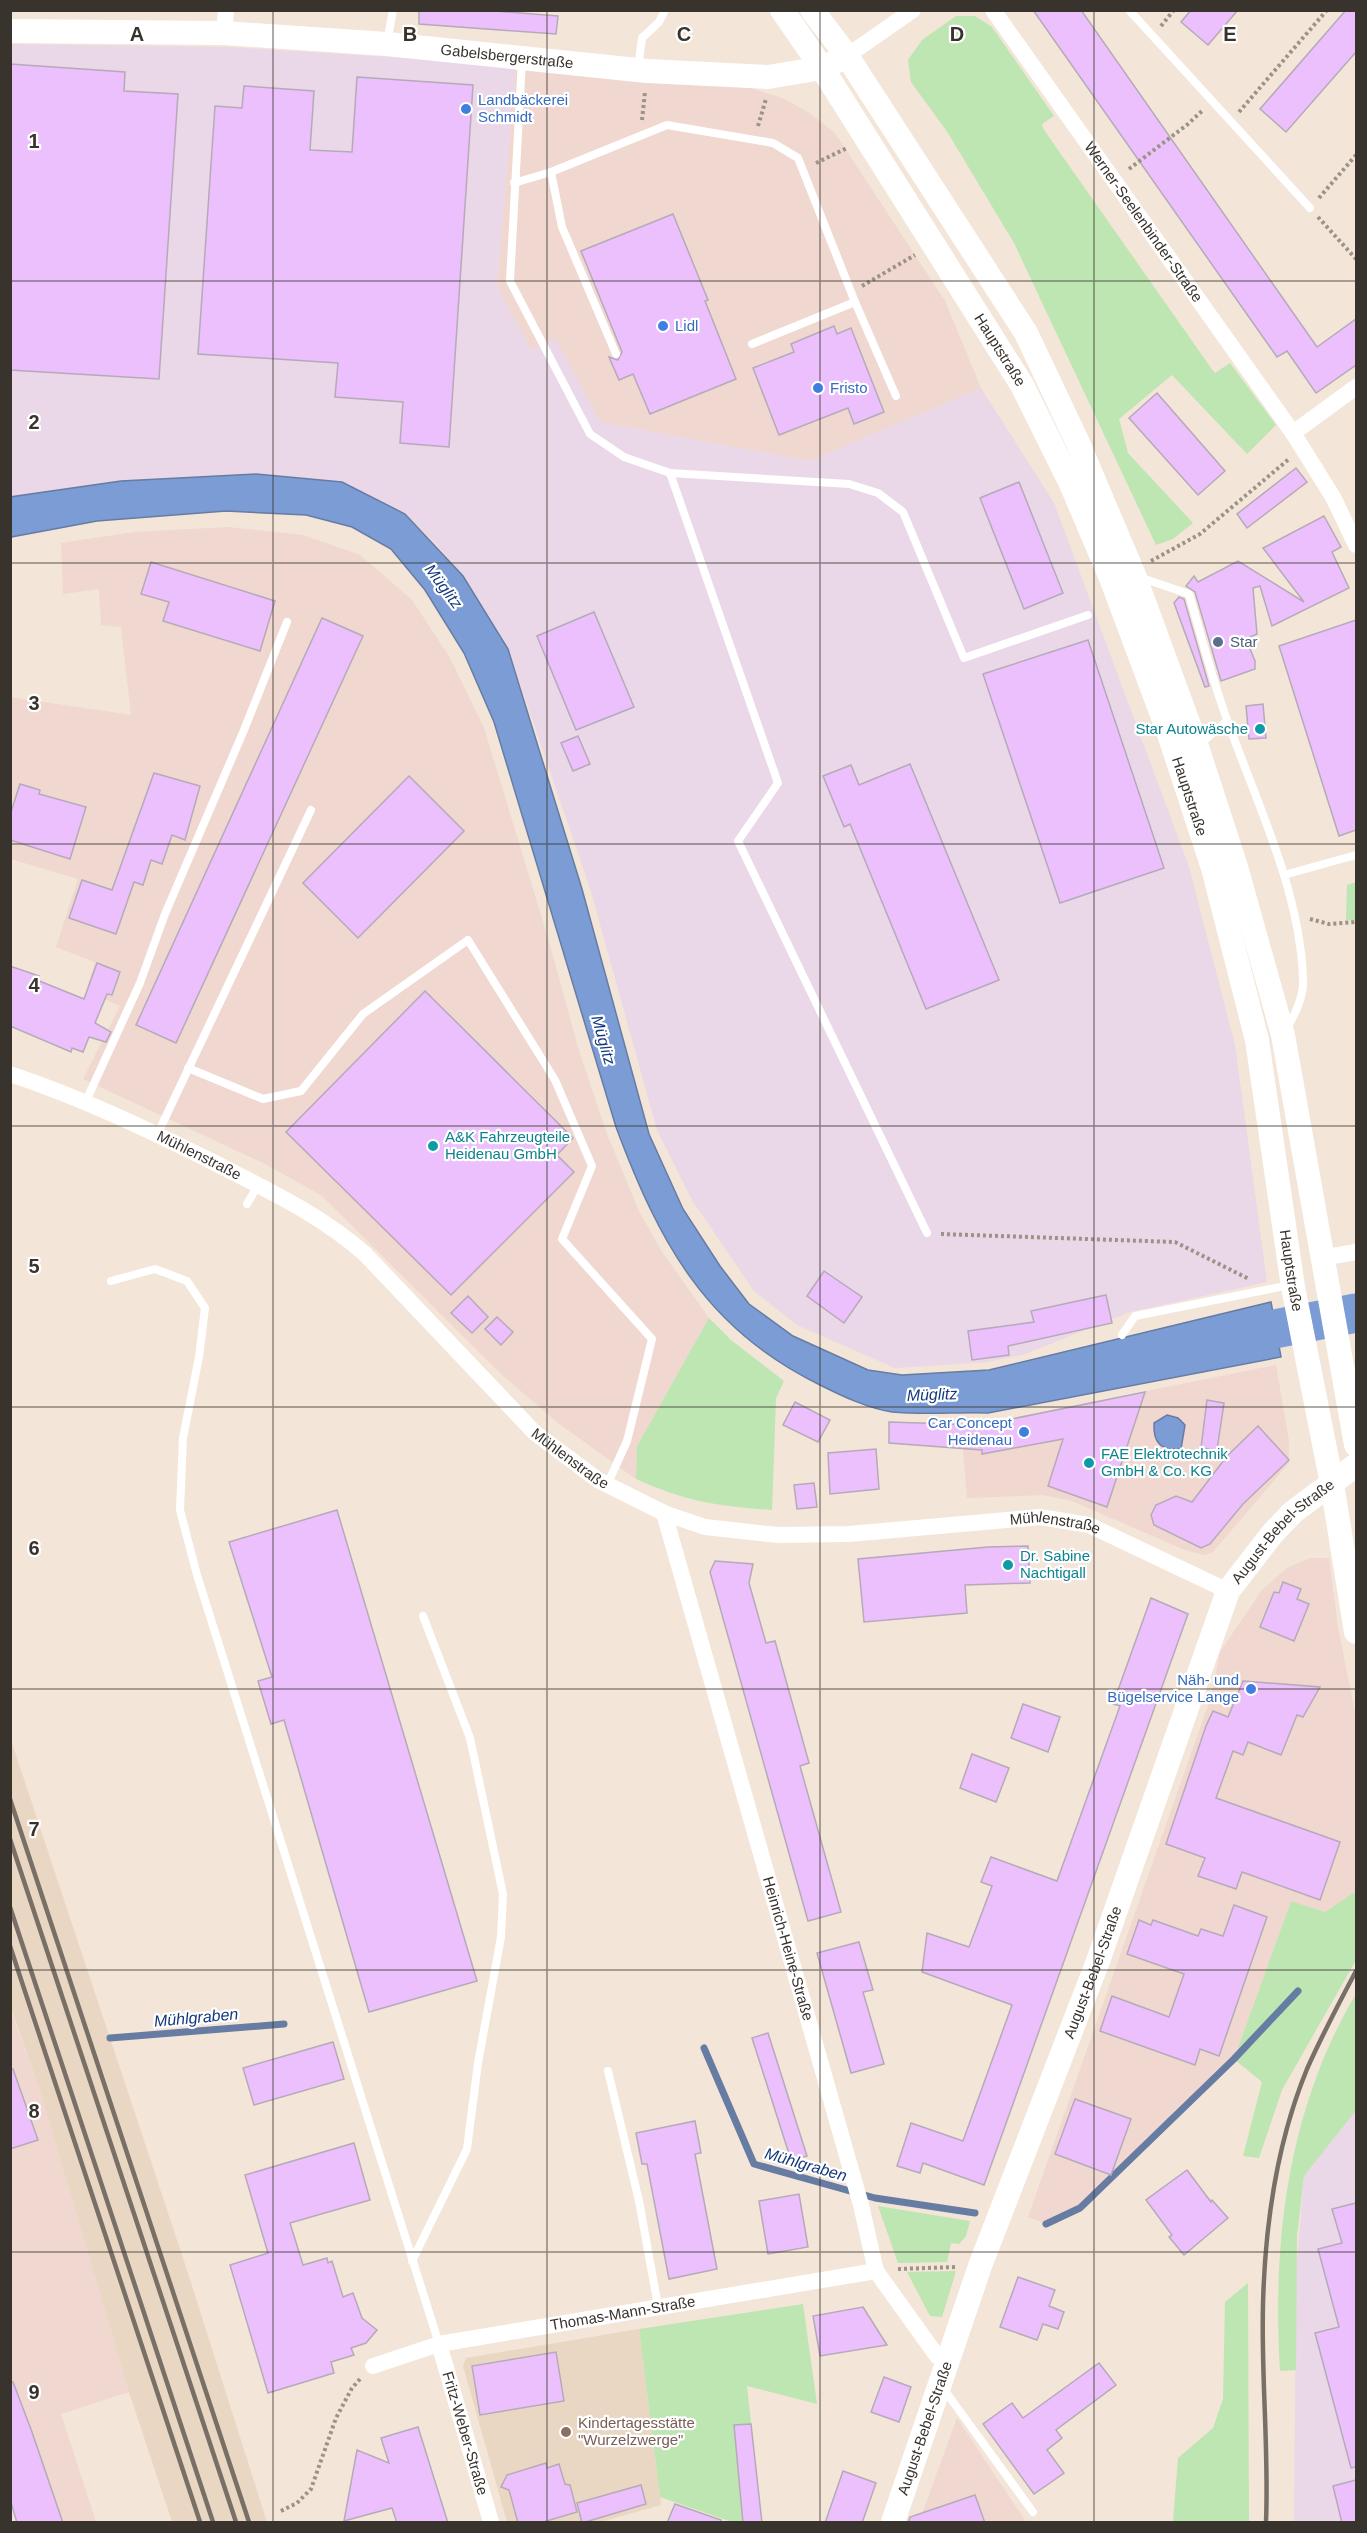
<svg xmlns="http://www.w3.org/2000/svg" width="1367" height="2533" viewBox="0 0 1367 2533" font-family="Arial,sans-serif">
  <rect width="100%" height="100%" fill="#f3e5d7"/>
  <g fill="#f0d7cf">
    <path d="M516,65L741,85L782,98L808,112L835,133L945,301L981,388L810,461L600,422L555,338L531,350L497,286Z"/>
    <path d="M228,527L303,535L360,555L412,600L450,658L484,728L548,938L579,1051L607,1134L639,1211L662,1252L709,1318L637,1446L636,1479L558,1423L501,1374L321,1195L265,1164L83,1079L120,1006L86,991L95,962L56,947L78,879L11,859L10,697L131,715L121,627L101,625L99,589L63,594L61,543L135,532Z"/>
    <path d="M1276,1365L1289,1441V1463L1213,1552L1204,1555L1185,1550L1072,1501L1043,1495L967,1498L961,1426L982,1424Z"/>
    <path d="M1310,1558H1329L1338,1628L1356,1717V1891L1325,1912L1291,1901L1234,2059L1082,2211L1046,2224L1028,2217L1212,1694L1220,1652L1262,1590L1287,1568Z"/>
    <path d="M10,2008L41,2094L129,2392L61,2414L96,2522H17L11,2505Z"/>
    <path d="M957,2418L1026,2522H919Z"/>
  </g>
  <g fill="#ead7e7">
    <path d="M10,44L229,47L516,65L497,286L531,350L555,337L600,422L810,461L981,388L1054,503L1189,867L1235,1045L1267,1282L1130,1312L1025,1354L988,1362L895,1368L797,1325L754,1291L692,1200L657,1130L590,888L508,649L463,576L436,544L405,514L342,482L256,474L121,481L11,497Z"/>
    <path d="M1355,2110L1356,2522H1294L1296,2275L1304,2176Z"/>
  </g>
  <g fill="#ead7c3">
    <path d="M10,1737L186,2267L267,2522H172L129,2392L41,2094L11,2008Z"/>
    <path d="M639,2329L661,2505L601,2522H507L463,2366L466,2358Z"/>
  </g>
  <g fill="#bde6b2">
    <path d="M956,16H975L992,27L1054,116L1042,124L1044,130L1211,368L1215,373L1230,363L1276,425L1247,454L1172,375L1119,419L1128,453L1193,523L1173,539L1156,545L1014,243L948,133L911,82L908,60L922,40Z"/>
    <path d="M1356,882V921L1346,920L1347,885Z"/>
    <path d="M709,1318L731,1340L784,1381L776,1398L772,1510C716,1506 688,1502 636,1479L637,1446Z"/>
    <path d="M1356,1891V1960L1282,2090L1259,2158L1243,2156L1262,2082L1234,2059L1291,1901L1325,1912Z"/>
    <path d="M1356,1994V2110L1304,2176L1297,2236L1296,2370L1280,2371C1272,2241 1288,2108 1356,1994Z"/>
    <path d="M878,2206L970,2221L966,2236L959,2244L951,2243L947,2262L898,2263Z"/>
    <path d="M956,2271L942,2317L930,2316L907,2272Z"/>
    <path d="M1248,2283L1249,2522H1173L1178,2458L1213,2428L1223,2399L1225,2302Z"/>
    <path d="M803,2304L817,2404L747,2386L762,2522H732L660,2497L639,2329Z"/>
  </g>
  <g fill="#7b9cd5" stroke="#677ca3" stroke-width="1.5">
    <path d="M256,474L342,482L405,514L463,576L508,649L582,889L649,1134L683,1209L720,1266L749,1304L793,1336L868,1370L902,1375L989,1370L1271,1302L1281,1357L988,1413C957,1412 923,1415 892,1412C867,1408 842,1396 820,1385C705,1329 659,1242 616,1127L494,722L464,653L425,590L391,549L352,527L306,515L226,511L97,521L11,537L10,497L121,481Z"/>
    <path d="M1167,1415L1178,1418L1185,1425L1181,1449C1161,1451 1153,1443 1154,1423Z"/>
  </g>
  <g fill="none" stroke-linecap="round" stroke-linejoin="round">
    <g stroke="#677ca3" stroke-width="7">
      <path d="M110,2038L284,2024"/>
      <path d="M704,2048L754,2164L875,2198L975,2213"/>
      <path d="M1046,2224L1080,2208L1234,2059L1298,1991"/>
    </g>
    <path stroke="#7b9cd5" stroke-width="39" d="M1223,1339L1356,1313"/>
  </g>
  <g fill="#ecc0fc" stroke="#b5aab9" stroke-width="1.5">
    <path d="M419,10H482L558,16L556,34L419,24Z"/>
    <path d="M1033,10H1081L1317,347L1356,319V365L1316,393L1287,351L1277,357Z"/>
    <path d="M1191,10H1238L1208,45L1181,22Z"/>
    <path d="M1346,10H1356V52L1286,132L1260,109Z"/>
    <path d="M10,64L125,72L124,91L178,94L159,379L10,370Z"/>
    <path d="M357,77L473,85L449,447L400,443L403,402L335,397L338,363L198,354L215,106L242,108L244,86L314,91L310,150L352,152Z"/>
    <path d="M673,214L708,300L705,301L736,379L650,414L633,374L619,380L609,357L618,360L622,352L581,251Z"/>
    <path d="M834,326L837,334L851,328L884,412L854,424L848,408L779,435L753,368L794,352L791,344Z"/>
    <path d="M1157,393L1225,471L1198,495L1129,418Z"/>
    <path d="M1296,468L1307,482L1247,528L1237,514Z"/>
    <path d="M1019,482L1063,593L1024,609L980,498Z"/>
    <path d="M1324,516L1341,547L1332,552L1349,588L1272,626L1260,586L1253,588L1257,634L1246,639L1255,661V669L1221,681L1195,592L1186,586L1194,576L1198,582L1238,561L1304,602L1263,548Z"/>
    <path d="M151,562L275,601L260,651L163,621L169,602L141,594Z"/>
    <path d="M1179,597L1184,599L1209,686L1205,687L1174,603Z"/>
    <path d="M594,612L634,707L576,730L537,636Z"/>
    <path d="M322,618L363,636L176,1043L136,1025Z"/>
    <path d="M1356,620V830L1339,836L1279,646Z"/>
    <path d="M1088,640L1164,868L1060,903L983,674Z"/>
    <path d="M1263,704L1266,738L1249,739L1246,706Z"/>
    <path d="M578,736L590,764L573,771L561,743Z"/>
    <path d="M910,764L999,980L926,1009L850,824L844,827L823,776L851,765L859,785Z"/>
    <path d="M154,773L200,786L185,840L172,835L162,864L151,860L143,885L134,882L116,934L69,918L82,880L112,890Z"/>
    <path d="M409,776L464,831L358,938L303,883Z"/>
    <path d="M20,784L40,790L39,794L86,807L70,859L10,840V815Z"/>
    <path d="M97,963L120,972L112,995L107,994L95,1023L111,1032L106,1042L89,1037L83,1052L72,1048L71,1052L10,1026V966L39,976L37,980L84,999Z"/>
    <path d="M425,991L573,1138L557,1155L574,1172L451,1295L286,1132Z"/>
    <path d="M824,1271L862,1297L844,1323L807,1296Z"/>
    <path d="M1106,1295L1112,1323L1008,1346L1009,1355L972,1360L968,1331L1034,1322L1031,1311Z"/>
    <path d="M468,1296L488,1317L472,1333L451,1313Z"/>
    <path d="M497,1317L513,1332L501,1345L485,1329Z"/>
    <path d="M1145,1392L1107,1507L1048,1486L1063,1439L982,1454V1450L889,1443V1422L982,1425Z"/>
    <path d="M1207,1400L1224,1403L1217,1450L1201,1448Z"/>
    <path d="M795,1402L830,1420L818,1442L783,1425Z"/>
    <path d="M1258,1426L1289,1460L1243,1504L1210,1544L1201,1548L1154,1525L1151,1515L1156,1505L1176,1496L1192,1502L1227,1456Z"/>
    <path d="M876,1449L879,1489L830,1494L828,1453Z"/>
    <path d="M814,1483L817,1507L797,1509L794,1485Z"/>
    <path d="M337,1510L477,1981L369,2012L284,1720L271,1724L258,1681L272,1677L229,1542Z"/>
    <path d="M1028,1546L1030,1583L965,1585L967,1613L864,1622L858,1559L988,1547Z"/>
    <path d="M715,1561L753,1564L749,1583L766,1643L775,1641L809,1763L800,1766L841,1912L808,1921L710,1572Z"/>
    <path d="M1283,1582L1301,1589L1297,1599L1309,1604L1294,1641L1260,1627L1274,1592L1279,1593Z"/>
    <path d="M1151,1598L1188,1614L984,2185L923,2163L920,2173L897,2166L911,2123L963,2141L1012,2005L922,1972L927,1933L969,1947L992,1886L981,1882L991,1857L1057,1881L1120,1706L1113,1704Z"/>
    <path d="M1243,1681L1320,1687L1303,1717L1297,1715L1281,1755L1248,1742L1243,1755L1233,1751L1216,1798L1340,1842L1320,1900L1242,1872L1236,1889L1198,1876L1205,1858L1166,1844L1206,1726L1213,1711L1228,1717Z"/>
    <path d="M1023,1704L1060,1717L1048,1752L1011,1738Z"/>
    <path d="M972,1754L1009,1768L996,1802L960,1788Z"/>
    <path d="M1234,1905L1267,1917L1219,2056L1200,2049L1195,2065L1100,2031L1112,1996L1169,2017L1184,1974L1127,1954L1139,1920L1151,1925L1153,1920L1198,1936L1201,1929L1223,1936Z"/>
    <path d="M859,1942L873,1990L863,1992L884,2064L851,2073L817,1953Z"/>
    <path d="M768,2033L807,2156L791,2160L752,2038Z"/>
    <path d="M333,2042L344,2079L254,2105L243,2068Z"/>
    <path d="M10,2069H13L38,2140L10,2149Z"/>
    <path d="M1075,2099L1131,2119L1111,2175L1055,2154Z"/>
    <path d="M695,2121L701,2153L695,2154L717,2269L669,2279L647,2164H642L636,2133Z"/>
    <path d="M354,2143L370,2200L290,2223L303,2265L327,2258L328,2263L332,2261L343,2297L353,2293L362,2318L377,2330L366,2343L351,2348L354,2355L331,2362L334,2373L268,2393L230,2265L268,2253L245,2175Z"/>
    <path d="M1187,2170L1211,2202L1212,2200L1228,2218L1184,2255L1169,2237L1172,2235L1146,2200Z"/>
    <path d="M799,2194L808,2247L768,2254L759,2201Z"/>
    <path d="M1356,2203V2467L1351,2468L1315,2333L1339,2327L1318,2249L1342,2243L1332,2209Z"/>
    <path d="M1018,2277L1055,2290L1049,2306L1064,2312L1058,2329L1043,2324L1037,2340L1000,2327Z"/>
    <path d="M863,2307L887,2345L820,2356L813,2316Z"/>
    <path d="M556,2352L564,2401L480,2415L472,2366Z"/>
    <path d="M1099,2363L1116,2385L1056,2430L1062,2438L1047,2450L1064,2473L1034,2494L983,2424L1012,2403L1023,2418Z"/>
    <path d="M884,2377L911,2387L899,2422L871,2412Z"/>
    <path d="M10,2382H13L32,2432L63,2523H17L10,2499Z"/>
    <path d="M751,2424L762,2523H743L734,2425Z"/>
    <path d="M418,2427L448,2523H397L392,2508L344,2521L357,2450L389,2463L381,2438Z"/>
    <path d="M546,2463L547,2468L559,2464L565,2484L570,2485L577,2512L540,2523H518L509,2490L501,2487L507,2475Z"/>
    <path d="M843,2471L876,2483L862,2523H825Z"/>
    <path d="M1356,2480V2523H1342L1333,2486Z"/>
    <path d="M641,2485L646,2504L582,2523L577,2503Z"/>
    <path d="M975,2495L985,2523H908L910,2517Z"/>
    <path d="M675,2504L721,2520V2523H667Z"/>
  </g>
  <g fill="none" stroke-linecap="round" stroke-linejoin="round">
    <g stroke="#9c9288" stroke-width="4" stroke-dasharray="3 3" stroke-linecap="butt">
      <path d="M1161,26L1174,10"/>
      <path d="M1239,112L1327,10"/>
      <path d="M642,120L645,92"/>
      <path d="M758,126L766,99"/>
      <path d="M816,163L847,148"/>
      <path d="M1129,169L1188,124L1203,110"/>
      <path d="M1319,198L1356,155"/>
      <path d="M1318,217L1356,259"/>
      <path d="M862,286L915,255"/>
      <path d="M1151,561L1200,534L1289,459"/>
      <path d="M1310,919L1329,924L1356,922"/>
      <path d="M941,1234L1175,1242L1249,1279"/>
      <path d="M898,2269L956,2267"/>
      <path d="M281,2511L297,2503L311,2489L336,2418L352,2388L360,2379"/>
    </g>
    <g stroke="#fff" stroke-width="8">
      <path d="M1129,10L1310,208"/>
      <path d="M387,43L393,10"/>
      <path d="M522,60L510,281L590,434L624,457L670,473L849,484L878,493L903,512L964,658L1088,615"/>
      <path d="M638,69L642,38L659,22L665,10"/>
      <path d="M551,172L562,227L616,354"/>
      <path d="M514,183L551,172L667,125L773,143L798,158L855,302L896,396"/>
      <path d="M752,344L855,302"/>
      <path d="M670,473L778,783L738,841L927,1233"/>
      <path d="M1139,577L1189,594C1202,638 1213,683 1229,725C1258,806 1300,891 1303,979C1304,997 1295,1014 1286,1030"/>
      <path d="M1200,744L1227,721"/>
      <path d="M1284,875L1356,855"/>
      <path d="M188,1068L263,1099L301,1091L363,1014L468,940L555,1080L592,1166L562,1239L652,1339L627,1441L607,1485"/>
      <path d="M86,1101L140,983L165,914L244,730L287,622"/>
      <path d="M157,1135L311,810"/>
      <path d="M247,1204L258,1185"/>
      <path d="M111,1281L155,1269L187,1281L205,1308L199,1357L183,1438L180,1510L197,1575L439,2344"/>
      <path d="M1122,1335L1135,1316L1290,1285"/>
      <path d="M608,2071L639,2201L658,2306"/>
      <path d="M412,2261L467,2149L478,2063L501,1937L503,1894L470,1738L423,1616"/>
      <path d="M943,2388L1033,2512"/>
    </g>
    <g stroke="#fff" stroke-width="16">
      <path id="s1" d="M993,10L1293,433L1333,497L1356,545"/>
      <path d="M224,33L226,10"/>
      <path d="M847,56L913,10"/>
      <path d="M1293,433L1356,387"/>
      <path id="s2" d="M10,1074C82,1098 149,1130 217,1164C269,1191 321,1215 365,1254L535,1433L598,1480L664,1513L705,1527L778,1535L849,1534L1040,1517L1089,1525L1228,1591"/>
      <path d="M1321,1258L1356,1252"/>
      <path id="s3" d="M664,1513L861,2205L876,2271L937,2356L949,2360"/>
      <path id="s4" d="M439,2344L491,2522"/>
      <path id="s5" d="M373,2366L439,2344L876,2271"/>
    </g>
    <g stroke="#fff" stroke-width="24">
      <path id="s6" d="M782,10L822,68L1022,385L1071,484L1111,578L1167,728L1213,868L1257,1040L1293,1287L1332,1484L1356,1632"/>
      <path d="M812,10L847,56L1026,333L1078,443L1134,575L1197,747L1236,867L1283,1035L1356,1445"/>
      <path id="s7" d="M10,31L224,33L387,44L647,71L768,77L822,68L835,62"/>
      <path id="s8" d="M893,2522L980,2266L1098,1961L1228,1591L1272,1534L1293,1512L1356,1465"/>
    </g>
    <g stroke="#786f67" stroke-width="4.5">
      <path d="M10,1799L249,2522"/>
      <path d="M10,1839L236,2522"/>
      <path d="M10,1907L213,2522"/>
      <path d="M10,1946L200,2522"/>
      <path d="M1266,2522C1269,2450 1261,2377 1263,2304C1265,2226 1277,2142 1307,2069C1322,2035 1339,2003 1356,1971"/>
    </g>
  </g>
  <path fill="none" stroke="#39332e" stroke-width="1.5" stroke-opacity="0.55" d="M273,10V2522M547,10V2522M820,10V2522M1094,10V2522M10,281H1356M10,563H1356M10,844H1356M10,1126H1356M10,1407H1356M10,1689H1356M10,1970H1356M10,2252H1356"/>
  <g fill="#3f7fe0" stroke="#fff" stroke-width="2">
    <circle cx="466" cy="109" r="6"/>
    <circle cx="663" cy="326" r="6"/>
    <circle cx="818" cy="388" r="6"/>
    <circle cx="1024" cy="1432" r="6"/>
    <circle cx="1251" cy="1689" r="6"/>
  </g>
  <circle fill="#5c6f8a" stroke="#fff" stroke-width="2" cx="1218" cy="642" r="6"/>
  <g fill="#0f9aa8" stroke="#fff" stroke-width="2">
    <circle cx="1260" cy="729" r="6"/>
    <circle cx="433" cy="1146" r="6"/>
    <circle cx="1089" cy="1463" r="6"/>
    <circle cx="1008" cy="1565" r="6"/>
  </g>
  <circle fill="#8d6e63" stroke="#fff" stroke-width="2" cx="566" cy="2432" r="6"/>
  <g text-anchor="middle" stroke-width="4.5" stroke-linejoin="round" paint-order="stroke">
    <g font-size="15" fill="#39332e" stroke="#fff">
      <text dy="5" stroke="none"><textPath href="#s7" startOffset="498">Gabelsbergerstraße</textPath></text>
      <text dy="5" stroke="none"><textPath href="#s1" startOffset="260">Werner-Seelenbinder-Straße</textPath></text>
      <text dy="5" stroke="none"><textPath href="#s6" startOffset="404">Hauptstraße</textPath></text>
      <text dy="5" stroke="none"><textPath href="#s6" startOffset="890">Hauptstraße</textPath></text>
      <text dy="5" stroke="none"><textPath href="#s2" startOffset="206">Mühlenstraße</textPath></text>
      <text dy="5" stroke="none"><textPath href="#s6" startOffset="1376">Hauptstraße</textPath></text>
      <text dy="5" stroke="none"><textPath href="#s2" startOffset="690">Mühlenstraße</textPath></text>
      <text dy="5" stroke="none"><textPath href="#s2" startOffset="1194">Mühlenstraße</textPath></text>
      <text dy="5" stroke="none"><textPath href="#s8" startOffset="1071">August-Bebel-Straße</textPath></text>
      <text dy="5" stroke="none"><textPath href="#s3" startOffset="453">Heinrich-Heine-Straße</textPath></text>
      <text dy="5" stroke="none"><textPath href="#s8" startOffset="585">August-Bebel-Straße</textPath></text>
      <text dy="5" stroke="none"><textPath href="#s5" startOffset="256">Thomas-Mann-Straße</textPath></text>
      <text dy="5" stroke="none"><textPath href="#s8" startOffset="99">August-Bebel-Straße</textPath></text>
      <text dy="5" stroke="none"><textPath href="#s4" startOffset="93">Fritz-Weber-Straße</textPath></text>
    </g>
    <g font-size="15" fill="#366cbe" stroke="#fff" text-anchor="start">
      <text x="478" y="105">Landbäckerei<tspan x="478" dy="17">Schmidt</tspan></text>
      <text x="675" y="331">Lidl</text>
      <text x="830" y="393">Fristo</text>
      <text x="1012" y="1428" text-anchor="end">Car Concept<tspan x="1012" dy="17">Heidenau</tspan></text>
      <text x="1239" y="1685" text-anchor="end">Näh- und<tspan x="1239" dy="17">Bügelservice Lange</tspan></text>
    </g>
    <g font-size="15" fill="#4e5e75" stroke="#fff" text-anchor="start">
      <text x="1230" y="647">Star</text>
    </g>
    <g font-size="15" fill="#0d838f" stroke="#fff" text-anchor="start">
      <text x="1248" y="734" text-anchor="end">Star Autowäsche</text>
      <text x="445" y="1142">A&amp;K Fahrzeugteile<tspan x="445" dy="17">Heidenau GmbH</tspan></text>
      <text x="1101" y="1459">FAE Elektrotechnik<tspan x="1101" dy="17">GmbH &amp; Co. KG</tspan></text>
      <text x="1020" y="1561">Dr. Sabine<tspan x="1020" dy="17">Nachtigall</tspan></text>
    </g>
    <g font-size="15" fill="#785e54" stroke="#fff" text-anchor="start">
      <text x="578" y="2428">Kindertagesstätte<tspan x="578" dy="17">"Wurzelzwerge"</tspan></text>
    </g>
    <g font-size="16" font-style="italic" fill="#13397c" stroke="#fff">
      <text transform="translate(444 586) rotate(53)" y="6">Müglitz</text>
      <text transform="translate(604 1040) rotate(74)" y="6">Müglitz</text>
      <text transform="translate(932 1394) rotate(-2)" y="6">Müglitz</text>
      <text transform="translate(196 2017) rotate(-5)" y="6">Mühlgraben</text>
      <text transform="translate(806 2164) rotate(16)" y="6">Mühlgraben</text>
    </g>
  </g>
  <g font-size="20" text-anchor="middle" font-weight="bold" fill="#39332e" stroke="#fff" stroke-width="4.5" stroke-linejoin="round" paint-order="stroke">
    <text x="137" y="41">A</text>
    <text x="410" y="41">B</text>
    <text x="684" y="41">C</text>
    <text x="957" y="41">D</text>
    <text x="1230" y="41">E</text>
    <text x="34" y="148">1</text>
    <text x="34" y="429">2</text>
    <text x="34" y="710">3</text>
    <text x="34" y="992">4</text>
    <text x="34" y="1273">5</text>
    <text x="34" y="1555">6</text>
    <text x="34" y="1836">7</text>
    <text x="34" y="2118">8</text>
    <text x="34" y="2399">9</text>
  </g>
  <rect width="1367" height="2533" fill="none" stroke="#39332e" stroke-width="24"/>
</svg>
